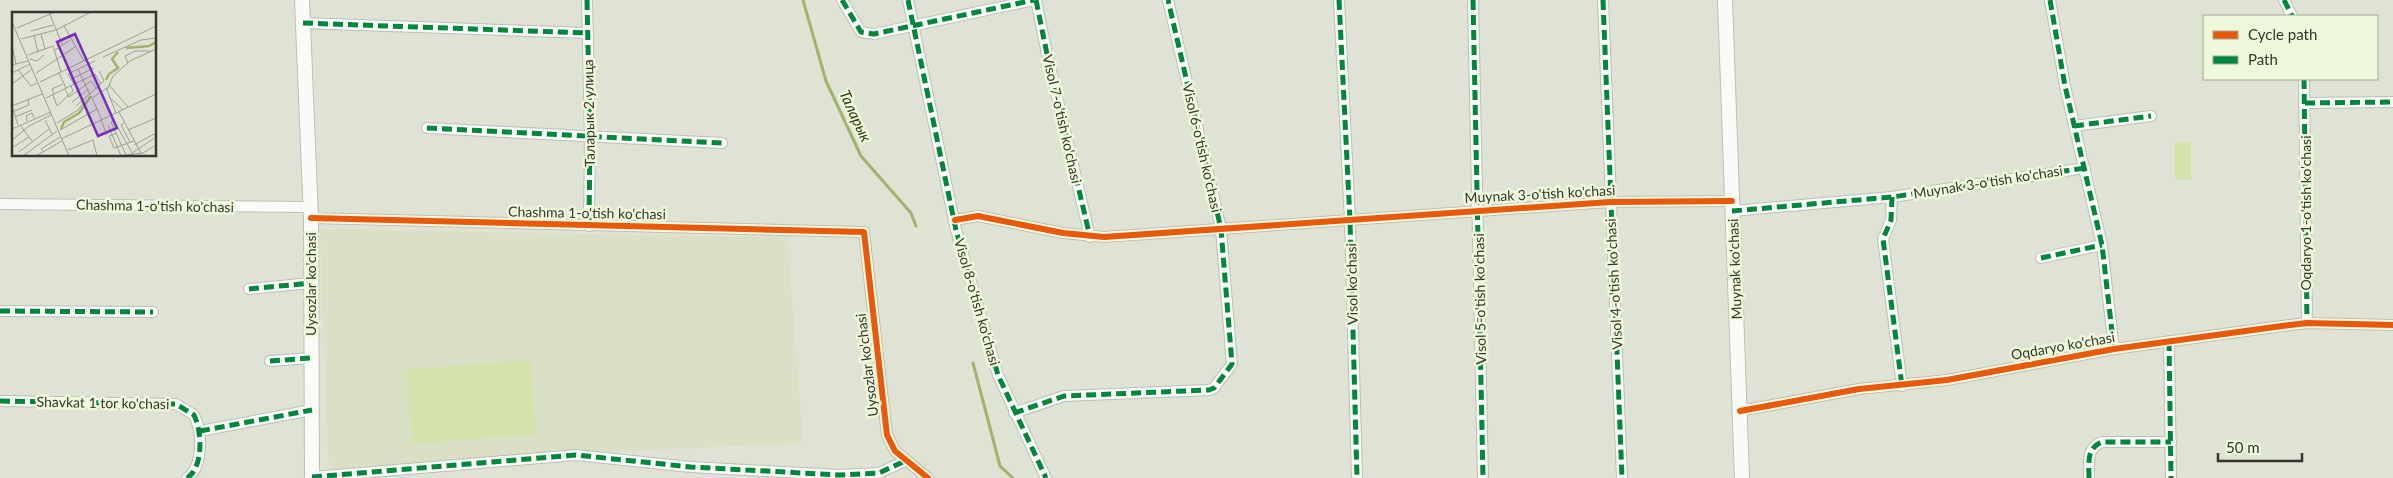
<svg xmlns="http://www.w3.org/2000/svg" width="2393" height="478" viewBox="0 0 2393 478" font-family="Lato,sans-serif">
  <rect width="100%" height="100%" fill="#dfe3d4"/>
  <path fill="#d9e0c6" d="M320,229L787,238L803,443L584,453L329,470Z"/>
  <g fill="#d5e2a9">
    <rect x="2175" y="142" width="16" height="38"/>
    <path d="M530,360L536,434L412,444L406,370Z"/>
  </g>
  <g fill="none" stroke-linecap="round" stroke-linejoin="round">
    <g stroke="#a3b26a" stroke-width="3">
      <path d="M803,0L826,81L861,156L911,213L916,226"/>
      <path d="M973,363L1000,466L1013,478"/>
    </g>
    <g stroke="#bcc0b3" stroke-width="12">
      <g id="street">
        <path d="M587,0L590,135L589,226"/>
        <path d="M842,0L861,32L874,34L1034,0"/>
        <path d="M908,0L956,230L998,375L1046,478"/>
        <path d="M1036,0L1047,54L1090,237"/>
        <path d="M1339,0L1350,220L1357,478"/>
        <path d="M1473,0L1483,478"/>
        <path d="M1603,0L1622,478"/>
        <path d="M2050,0L2065,86L2102,245L2114,349"/>
        <path d="M2284,0L2292,16"/>
        <path d="M303,23L588,33"/>
        <path d="M2304,79L2307,323"/>
        <path d="M2305,103L2393,102"/>
        <path d="M2074,126L2151,116"/>
        <path d="M427,128L722,143"/>
        <path d="M1892,197L1891,220L1883,239L1902,386"/>
        <path d="M0,204L310,207"/>
        <path d="M1732,211L1892,197L2085,168"/>
        <path d="M311,218L864,232L887,435L895,451L928,478"/>
        <path d="M955,220L978,216L1063,233L1104,237L1610,202L1732,201"/>
        <path d="M2041,258L2102,245"/>
        <path d="M249,289L311,283"/>
        <path d="M0,311L153,312"/>
        <path d="M2169,341L2171,478"/>
        <path d="M270,361L311,358"/>
        <path d="M0,401L176,404L194,415C202,431 204,467 187,478"/>
        <path d="M1740,411L1859,389L1947,380L2114,349L2282,326L2307,323L2393,325"/>
        <path d="M1014,413L1064,396L1209,390L1214,388L1232,364L1221,229L1168,0"/>
        <path d="M200,431L312,410"/>
        <path d="M312,477L576,455L691,467L839,475L879,473L905,461"/>
        <path d="M2089,478C2089,463 2086,448 2102,442H2171"/>
      </g>
    </g>
    <g stroke="#bcc0b3" stroke-width="16">
      <g id="secondary">
        <path d="M302,0L311,218L312,478"/>
        <path d="M1725,0L1742,478"/>
      </g>
    </g>
    <use href="#street" stroke="#fafbf9" stroke-width="10"/>
    <use href="#secondary" stroke="#fafbf9" stroke-width="14"/>
    <g stroke="#00873e" stroke-width="5" stroke-dasharray="10 5" stroke-linecap="butt">
      <path d="M587,0L590,135L589,226"/>
      <path d="M842,0L861,32L874,34L1034,0"/>
      <path d="M908,0L956,230L998,375L1046,478"/>
      <path d="M1036,0L1047,54L1090,237"/>
      <path d="M1339,0L1350,220L1357,478"/>
      <path d="M1473,0L1483,478"/>
      <path d="M1603,0L1622,478"/>
      <path d="M2050,0L2065,86L2102,245L2114,349"/>
      <path d="M2284,0L2292,16"/>
      <path d="M303,23L588,33"/>
      <path d="M2304,79L2307,323"/>
      <path d="M2305,103L2393,102"/>
      <path d="M2074,126L2151,116"/>
      <path d="M427,128L722,143"/>
      <path d="M1892,197L1891,220L1883,239L1902,386"/>
      <path d="M1732,211L1892,197L2085,168"/>
      <path d="M2041,258L2102,245"/>
      <path d="M249,289L311,283"/>
      <path d="M0,311L153,312"/>
      <path d="M2169,341L2171,478"/>
      <path d="M270,361L311,358"/>
      <path d="M0,401L176,404L194,415C202,431 204,467 187,478"/>
      <path d="M1014,413L1064,396L1209,390L1214,388L1232,364L1221,229L1168,0"/>
      <path d="M200,431L312,410"/>
      <path d="M312,477L576,455L691,467L839,475L879,473L905,461"/>
      <path d="M2089,478C2089,463 2086,448 2102,442H2171"/>
    </g>
    <g stroke="#eff7db" stroke-width="9">
      <g id="cycleway">
        <path d="M311,218L864,232L887,435L895,451L928,478"/>
        <path d="M955,220L978,216L1063,233L1104,237L1610,202L1732,201"/>
        <path d="M1740,411L1859,389L1947,380L2114,349L2282,326L2307,323L2393,325"/>
      </g>
    </g>
    <use href="#cycleway" stroke="#e8590c" stroke-width="6"/>
  </g>
  <g text-anchor="middle" stroke-width="5" stroke-linejoin="round" paint-order="stroke">
    <g font-size="14" fill="#34372c" stroke="#eff7db">
      <text transform="translate(589 113) rotate(-91)" y="5">Таларык 2 улица</text>
      <text transform="translate(1062 119) rotate(77)" y="5">Visol 7-o'tish ko'chasi</text>
      <text transform="translate(1202 148) rotate(77)" y="5">Visol 6-o'tish ko'chasi</text>
      <text transform="translate(1988 182) rotate(-9)" y="5">Muynak 3-o'tish ko'chasi</text>
      <text transform="translate(1540 194) rotate(-3)" y="5">Muynak 3-o'tish ko'chasi</text>
      <text transform="translate(155 206) rotate(1)" y="5">Chashma 1-o'tish ko'chasi</text>
      <text transform="translate(587 213) rotate(1)" y="5">Chashma 1-o'tish ko'chasi</text>
      <text transform="translate(2306 213) rotate(-90)" y="5">Oqdaryo 1-o'tish ko'chasi</text>
      <text transform="translate(1735 269) rotate(-92)" y="5">Muynak ko'chasi</text>
      <text transform="translate(311 284) rotate(-90)" y="5">Uysozlar ko'chasi</text>
      <text transform="translate(1352 284) rotate(-91)" y="5">Visol ko'chasi</text>
      <text transform="translate(1614 284) rotate(-93)" y="5">Visol 4-o'tish ko'chasi</text>
      <text transform="translate(1480 299) rotate(-91)" y="5">Visol 5-o'tish ko'chasi</text>
      <text transform="translate(977 302) rotate(74)" y="5">Visol 8-o'tish ko'chasi</text>
      <text transform="translate(2063 346) rotate(-10)" y="5">Oqdaryo ko'chasi</text>
      <text transform="translate(867 365) rotate(-97)" y="5">Uysozlar ko'chasi</text>
      <text transform="translate(103 403) rotate(1)" y="5">Shavkat 1 tor ko'chasi</text>
    </g>
    <g font-size="15" font-style="italic" fill="#2f380f" stroke="#eff7db">
      <text transform="translate(855 116) rotate(65)" y="5">Таларык</text>
    </g>
  </g>
  <g transform="translate(12 12)">
    <rect width="144" height="144" fill="#dfe3d4"/>
    <path fill="none" stroke="#a3b26a" stroke-width="2.5" d="M114,36L137,34L144,30M94,68L97,62L106,56L100,47L106,40M49,117L52,110L67,101L79,84"/>
    <path fill="none" stroke="#9b9e91" stroke-width="1" d="M37,0L50,32M0,10L57,144M52,14L72,49M5,16L43,0M19,19L41,13M29,22L33,37M22,23L26,40M9,27L44,18L79,0M0,34L4,52M43,38L58,28M16,43L41,34L49,60M91,45L129,28L144,26M18,47L25,49L32,43M116,51L113,44L123,39H138M0,53L16,49M66,57L78,83M6,58L19,74L25,71M0,61L18,52M24,61L63,35M47,61L54,76M59,67L82,56M28,70L144,14M0,72L20,57M62,72L56,62L83,49M97,73L116,95M53,77L57,85L79,69L85,77M89,80L100,103M42,82L40,77L51,72M41,83L45,94L61,79L59,74M97,85L111,98M34,86L83,62L89,72M60,90L77,77M0,94L30,82M0,94L6,113M64,94L92,69L87,59M0,100L17,93L16,88M107,100L129,141M104,101L95,78L101,64L118,49L144,37M3,105L20,98M33,108L40,122M89,108L95,123M90,108L80,86L95,76M15,109L14,104L20,101L22,106M102,109L99,110L114,143L131,141L144,133M102,109L122,144M45,111L66,98L72,90L65,79M112,111L109,113L118,130M8,113L20,129M96,113L109,144M0,117L39,100M48,118L85,97M116,118L144,106M104,121L97,124L102,136L122,129M49,127L144,82M0,128L17,114L39,103M122,133L142,122L144,124M0,136L17,125M56,138L81,128L85,144M31,139L29,137L48,125M7,140L37,117M120,141L144,125M11,144L45,119M24,144L50,129"/>
    <path fill="#7b2cbf" fill-opacity="0.15" stroke="#7b2cbf" stroke-width="2.5" d="M63,22L105,116L86,124L45,30Z"/>
    <rect width="144" height="144" fill="none" stroke="#34372c" stroke-width="2.5"/>
  </g>
  <rect x="2203" y="15" width="175" height="65" fill="#eff7db" stroke="#a4aa95"/>
  <rect x="2213" y="31" width="25" height="8" fill="#e8590c" stroke="#a4aa95"/>
  <text x="2248" y="40" font-size="15" fill="#34372c">Cycle path</text>
  <rect x="2213" y="56" width="25" height="8" fill="#00873e" stroke="#a4aa95"/>
  <text x="2248" y="65" font-size="15" fill="#34372c">Path</text>
  <path d="M2218 453v8h84v-8" fill="none" stroke="#34372c" stroke-width="2.5"/>
  <text x="2226" y="453" font-size="15" fill="#34372c" stroke="#eff7db" stroke-width="4" paint-order="stroke">50 m</text>
</svg>
